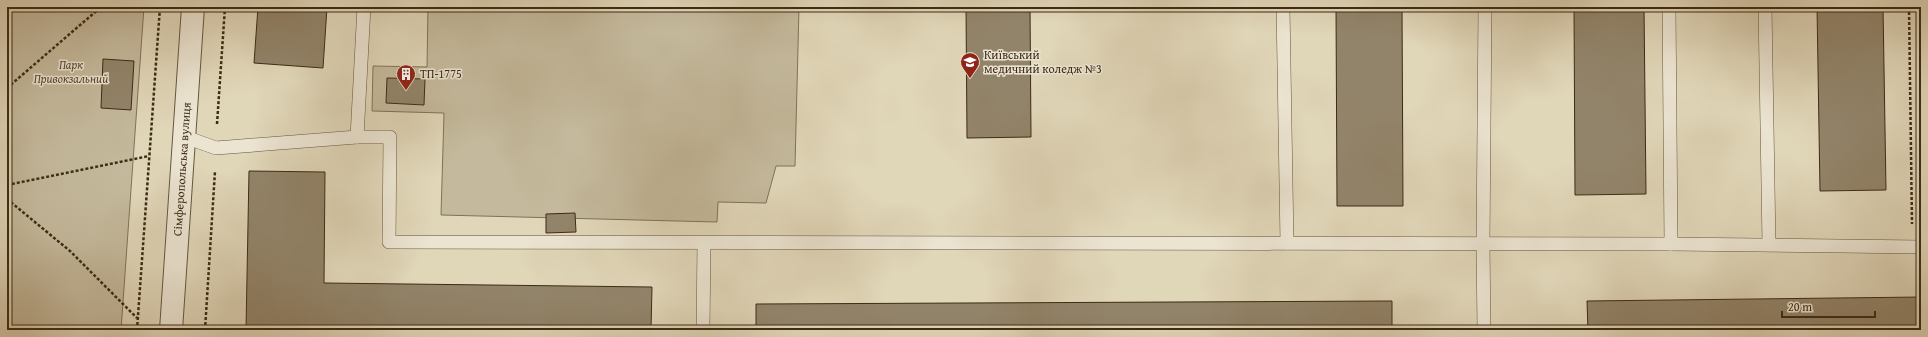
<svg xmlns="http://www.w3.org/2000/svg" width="1928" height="337" viewBox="0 0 1928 337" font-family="'Gentium Book Plus',serif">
  <rect width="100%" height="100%" fill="#e0d6b8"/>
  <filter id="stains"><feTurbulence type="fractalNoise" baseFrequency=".005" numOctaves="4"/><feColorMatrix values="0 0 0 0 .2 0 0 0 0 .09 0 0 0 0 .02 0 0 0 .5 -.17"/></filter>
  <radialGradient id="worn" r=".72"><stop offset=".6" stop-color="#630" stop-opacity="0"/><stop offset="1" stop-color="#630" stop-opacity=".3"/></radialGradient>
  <g fill="#c4b99c" stroke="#807259">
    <path d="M7,7H144L121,330H7Z"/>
    <path d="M428,7H799L795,166H776L766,203L718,202L717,222L441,215L444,113L372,111L373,66L427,67Z"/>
  </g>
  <g fill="#92846a" stroke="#3d2b16">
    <path d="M258,7H327L323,68L254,63Z"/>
    <path d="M966,7H1030L1031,137L967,138Z"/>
    <path d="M1336,7H1402L1403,206H1337Z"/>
    <path d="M1574,7H1644L1646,194L1575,195Z"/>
    <path d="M1817,7H1883L1886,190L1820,191Z"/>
    <path d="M103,59L134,61L131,110L101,108Z"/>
    <path d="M387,78L425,79L424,105L386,103Z"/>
    <path d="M249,171L325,172L324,283L652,287L651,330H246Z"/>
    <path d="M575,213L576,232L546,233V214Z"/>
    <path d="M1921,297V330H1588L1587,301Z"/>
    <path d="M1392,301V330H756V304Z"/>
  </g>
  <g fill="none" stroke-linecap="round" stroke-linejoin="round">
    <g stroke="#66563e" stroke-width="14">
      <g id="service">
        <path d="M1283,7L1287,243"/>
        <path d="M1669,7L1671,244"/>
        <path d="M1765,7L1769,244"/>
        <path d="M185,137L216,148L357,137H390L389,242L1671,244L1921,247"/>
        <path d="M357,137L364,7"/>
        <path d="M703,330L704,243"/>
        <path d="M1484,330L1483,244L1485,7"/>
      </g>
    </g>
    <g stroke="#66563e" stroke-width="24">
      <path id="minor" d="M171,330L193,7"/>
    </g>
    <g stroke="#3d2b16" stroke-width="2.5" stroke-dasharray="3 2" stroke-linecap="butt">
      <path d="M1909,7L1912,224"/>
      <path d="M7,88L101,7"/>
      <path d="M217,124L225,7"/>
      <path d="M7,185L149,156"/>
      <path d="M7,199L70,251L137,318"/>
      <path d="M137,330L160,7"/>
      <path d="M205,330L215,171"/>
    </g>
    <use href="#service" stroke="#ebe4d1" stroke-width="13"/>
    <use href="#minor" stroke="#ebe4d1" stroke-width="22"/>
  </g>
  <defs>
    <g id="university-pin" transform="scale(1)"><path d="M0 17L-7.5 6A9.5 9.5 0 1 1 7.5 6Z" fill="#8f2418" stroke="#ebe4d1"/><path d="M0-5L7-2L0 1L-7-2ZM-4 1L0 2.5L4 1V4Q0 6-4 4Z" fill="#fff"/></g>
    <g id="building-pin" transform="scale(1)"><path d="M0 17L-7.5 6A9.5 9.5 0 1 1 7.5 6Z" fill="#8f2418" stroke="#ebe4d1"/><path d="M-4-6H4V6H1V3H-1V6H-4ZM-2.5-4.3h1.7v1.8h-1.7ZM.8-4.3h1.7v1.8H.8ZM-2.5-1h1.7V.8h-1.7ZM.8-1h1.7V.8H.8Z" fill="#fff"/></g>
  </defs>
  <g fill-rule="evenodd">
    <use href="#university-pin" x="970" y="62"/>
    <use href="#building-pin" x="406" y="74"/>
  </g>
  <g text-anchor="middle" stroke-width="3" stroke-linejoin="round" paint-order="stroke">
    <g font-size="12" fill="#3d2b16" stroke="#ebe4d1" text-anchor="start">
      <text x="984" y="59">Київський<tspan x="984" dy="14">медичний коледж №3</tspan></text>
      <text x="420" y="78">ТП-1775</text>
    </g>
    <g font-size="12" font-style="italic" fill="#584731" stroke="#ebe4d1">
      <text x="71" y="69">Парк<tspan x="71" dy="14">Привокзальний</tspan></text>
    </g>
    <g font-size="12" fill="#3d2b16" stroke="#ebe4d1">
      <text transform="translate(182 169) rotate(-86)" y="4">Сімферопольська вулиця</text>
    </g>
  </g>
  <rect width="1928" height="337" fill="none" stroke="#e0d6b8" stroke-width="24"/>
  <rect x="8" y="8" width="1912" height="321" fill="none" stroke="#3d2b16" stroke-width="2"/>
  <rect x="12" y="12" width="1904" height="313" fill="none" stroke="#3d2b16"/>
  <path d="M1782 311v6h93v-6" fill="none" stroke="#3d2b16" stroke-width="2"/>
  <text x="1788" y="311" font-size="12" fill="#3d2b16" stroke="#ebe4d1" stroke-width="3" paint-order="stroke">20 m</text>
  <rect width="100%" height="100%" filter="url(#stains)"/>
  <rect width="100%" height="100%" fill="url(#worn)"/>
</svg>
